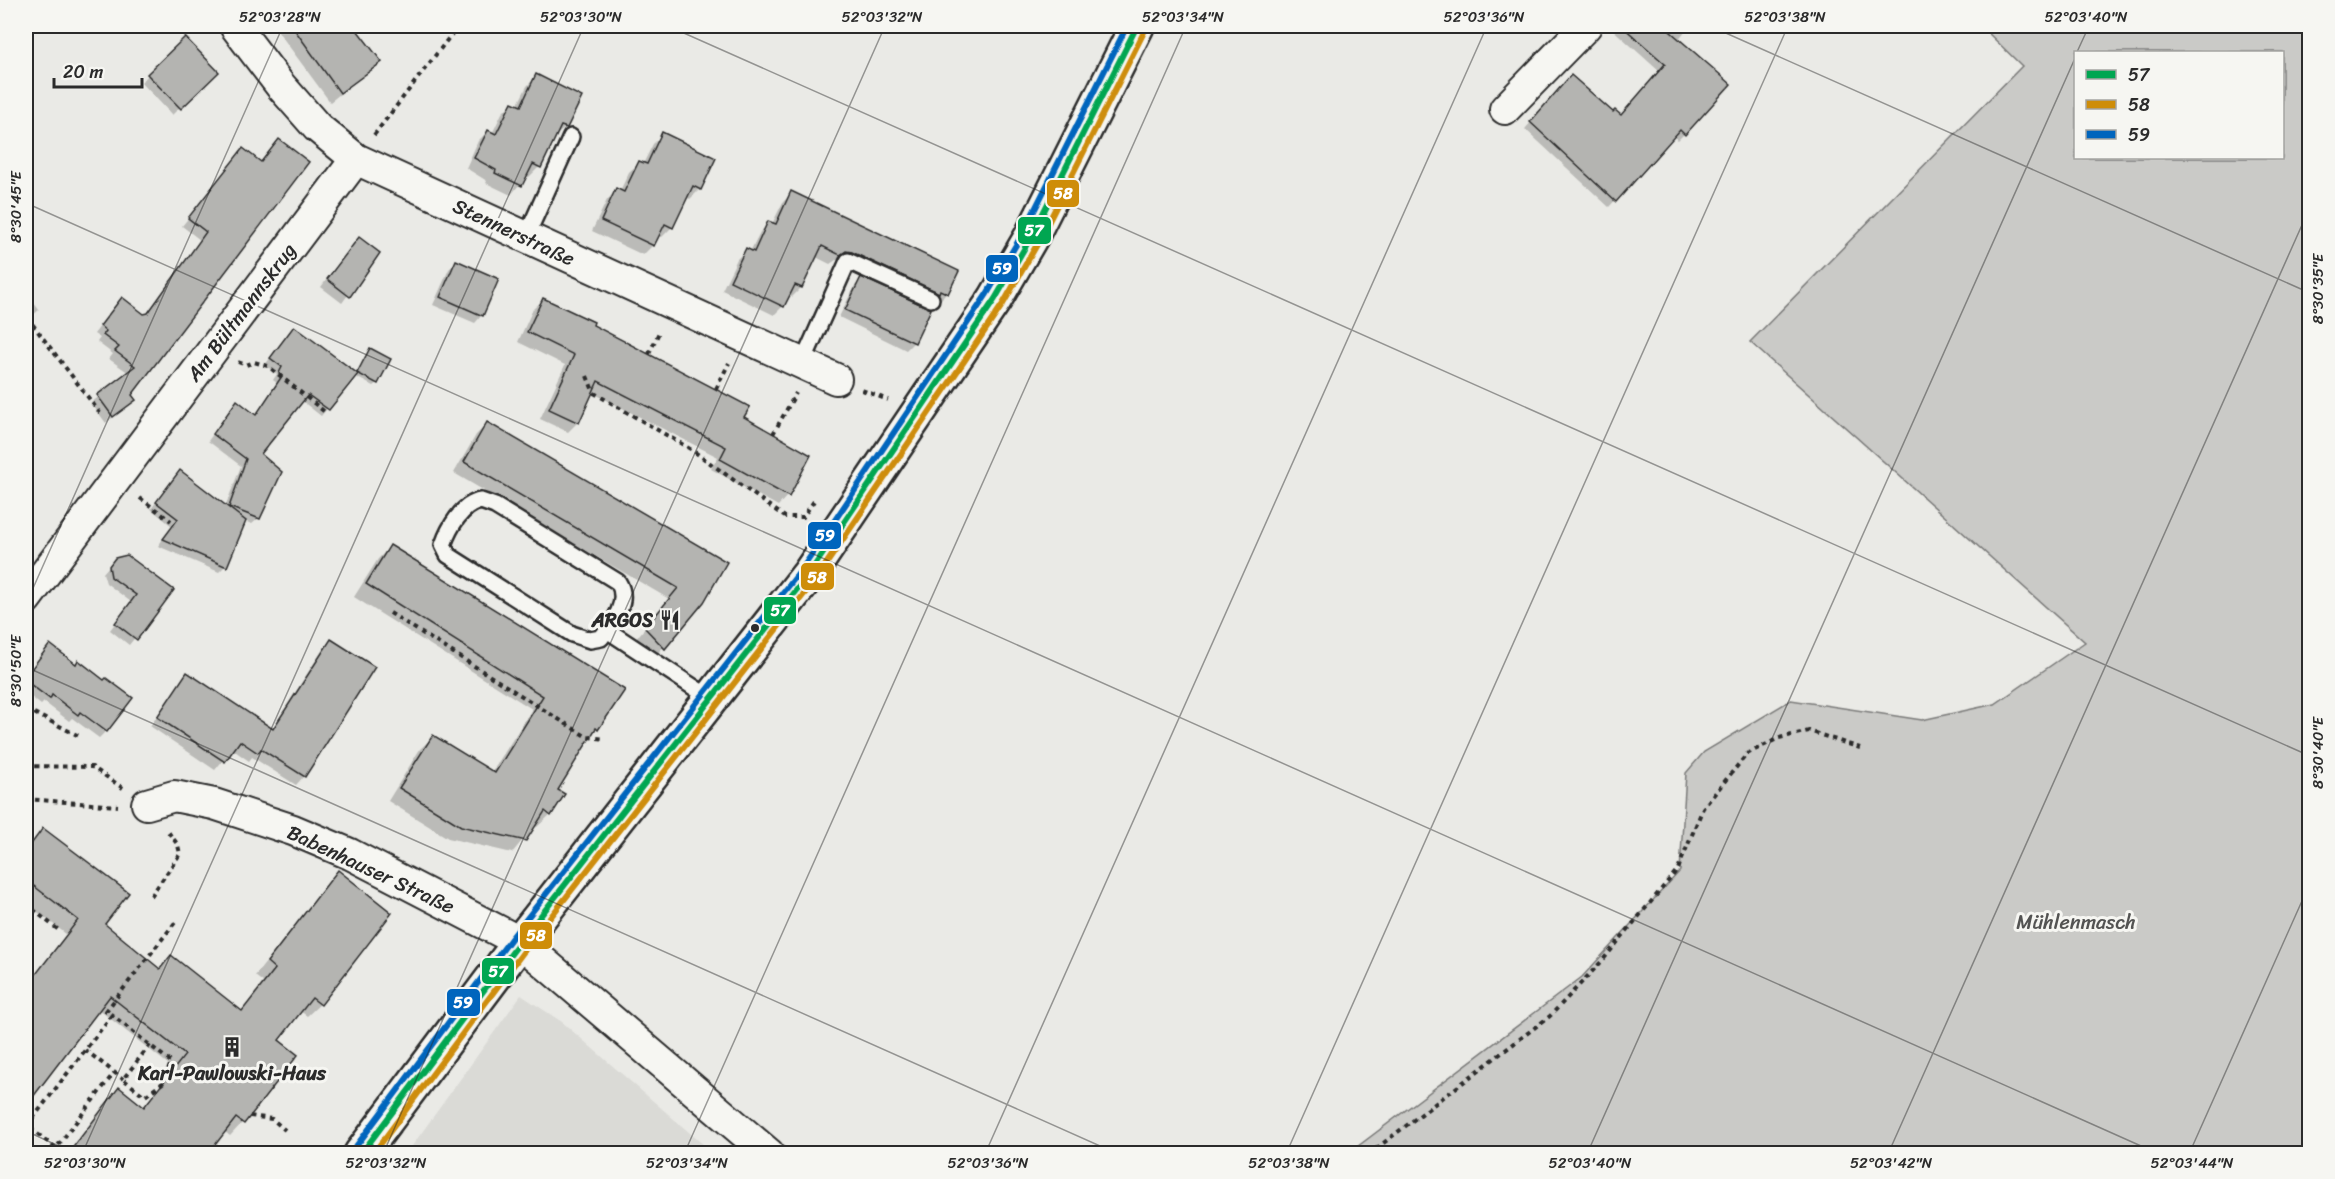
<svg xmlns="http://www.w3.org/2000/svg" width="2335" height="1179" viewBox="0 0 2335 1179" font-family="Sriracha,sans-serif">
  <rect width="100%" height="100%" fill="#eaeae6"/>
  <filter id="ink" filterUnits="userSpaceOnUse"><feTurbulence type="fractalNoise" baseFrequency=".0167" numOctaves="2"/><feDisplacementMap in="SourceGraphic" scale="12" xChannelSelector="R" yChannelSelector="G"/><feConvolveMatrix kernelMatrix="1 2 1 2 8 2 1 2 1" color-interpolation-filters="sRGB"/></filter>
  <g filter="url(#ink)">
    <path fill="#dadad6" d="M521,995L562,1022L713,1153H407Z"/>
    <path fill="#cacac7" stroke="#7a7a79" stroke-width="1.5" fill-rule="evenodd" d="M1981,26L2309,27V1153H1349L1582,977L1680,871L1686,773L1704,752L1791,700L1922,720L1995,704L2085,642L1750,342L2022,66ZM2076,52H2282V158H2076Z"/>
    <g fill="#0003">
      <path d="M26,26H34L26,38Z"/>
      <path d="M274,26H352L380,62L330,102Z"/>
      <path d="M1609,26H1689L1678,40L1684,134L1678,140L1673,136L1609,207L1525,129L1565,83L1620,116L1660,72Z"/>
      <path d="M185,40L216,72L172,115L141,82Z"/>
      <path d="M537,76L566,127L554,137L539,167L529,177L526,176L511,195L486,183L487,181L466,168L478,141L488,131L492,134L502,113L512,103L517,106L527,86Z"/>
      <path d="M663,134L700,189L690,199L686,197L672,227L662,237L658,235L653,245L643,255L592,231L607,200L617,190L620,191L629,172L639,163L643,164L653,144Z"/>
      <path d="M243,150L260,164L131,395L134,400L106,423L91,403L129,373L109,359L113,354L97,342L100,338L94,334L116,306L146,315L200,240L182,226Z"/>
      <path d="M792,193L947,293L938,302L842,261L836,260L830,264L816,257L801,288L792,297L788,295L783,306L774,315L722,290L737,259L746,250L750,252L760,232L769,223L772,224L783,202Z"/>
      <path d="M352,246L378,254L342,303L321,287Z"/>
      <path d="M457,262L482,315L475,323L433,305L449,269Z"/>
      <path d="M861,279L914,342L906,350L839,317L854,287Z"/>
      <path d="M26,292L39,310L26,321Z"/>
      <path d="M543,300L809,456L787,496L778,506L711,469L718,457L591,392L578,422L568,432L540,419L565,365L518,342L533,309Z"/>
      <path d="M288,334L356,375L370,350L377,383L373,386L354,376L321,416L302,401L259,455V518L252,524L244,521L225,566L219,572L158,546L172,526L151,509L174,478L225,507L241,466L208,441L231,409L255,416L277,383L273,380L277,374L265,365Z"/>
      <path d="M487,424L702,601L653,659L635,640L669,599L454,473L476,435Z"/>
      <path d="M391,546L597,729L589,737L556,790L550,815L537,827L535,825L512,853L448,838L388,801L420,749L433,737L492,772L532,709L354,597L378,559Z"/>
      <path d="M109,566L172,591L129,645L110,630L131,602L106,583L103,573Z"/>
      <path d="M331,641L304,776L296,785L252,757L249,761L232,749L215,770L150,726L187,674L271,730L323,649Z"/>
      <path d="M50,646L106,731L99,738L72,718L69,721L44,702L41,705L26,693V676Z"/>
      <path d="M43,830L103,925L159,969L171,957L241,1012L263,982L255,976L338,872L320,1004L307,1016L300,1011L277,1040L242,1123L230,1136L224,1131L206,1154H67L119,1089L143,1108L173,1068L98,1009L26,1104V986L66,934L26,903V849Z"/>
    </g>
    <g fill="#b4b4b1" stroke="#2b2b2b" stroke-width="1.5">
      <path d="M292,26H354L382,62L340,93Z"/>
      <path d="M1622,26H1664L1731,84L1685,135L1680,130L1616,202L1530,122L1571,75L1613,112L1615,110L1621,115L1665,64Z"/>
      <path d="M185,37L219,72L181,109L147,74Z"/>
      <path d="M536,74L582,97L567,128L561,126L541,168L533,164L522,186L495,173L496,170L474,158L488,130L496,134L512,102L521,106Z"/>
      <path d="M662,132L716,158L701,190L693,186L673,228L665,224L654,246L601,221L616,188L624,192L639,161L647,164Z"/>
      <path d="M279,139L309,162L132,395L136,400L113,417L97,395L135,366L115,351L119,347L103,335L106,331L100,326L122,297L144,314L148,313L206,232L188,218L243,148L261,162Z"/>
      <path d="M791,191L959,271L948,294L940,290L939,293L852,252L846,251L840,255L822,246L802,288L795,285L784,307L730,281L746,248L754,252L768,221L776,224Z"/>
      <path d="M359,237L380,253L350,297L327,279Z"/>
      <path d="M456,260L499,279L483,316L440,297Z"/>
      <path d="M861,277L931,309L915,343L845,310Z"/>
      <path d="M543,298L594,322L593,325L750,407L744,417L811,455L789,497L720,459L726,447L598,381L579,423L549,409L574,355L527,332Z"/>
      <path d="M294,326L358,374L329,410L308,395L261,454L282,472L260,519L229,507L246,459L213,434L237,400L256,415L282,376L279,373L282,367L270,358Z"/>
      <path d="M370,348L391,359L378,384L357,373Z"/>
      <path d="M487,422L727,562L704,602L665,649L645,628L678,588L464,462Z"/>
      <path d="M180,470L246,521L227,567L163,539L178,519L156,502Z"/>
      <path d="M390,545L625,690L598,730L596,728L558,790L565,794L551,816L545,811L526,841L461,826L399,788L433,735L495,773L543,696L366,584Z"/>
      <path d="M127,555L174,590L137,640L115,623L136,595L111,577L109,566L115,558Z"/>
      <path d="M331,639L375,667L305,777L261,749L258,753L240,741L225,762L157,717L187,672L273,729Z"/>
      <path d="M50,644L76,664L78,660L104,680L106,678L133,698L107,732L80,712L78,715L52,695L50,699L26,681V676Z"/>
      <path d="M43,828L129,893L105,924L160,969L171,955L242,1011L275,969L267,962L338,870L392,913L321,1005L312,998L279,1040L298,1055L244,1124L236,1118L208,1154H68L119,1087L144,1107L185,1055L110,996L26,1106V987L78,920L26,880V851Z"/>
    </g>
    <g fill="none" stroke-linecap="round" stroke-linejoin="round">
      <g stroke="#2b2b2b" stroke-width="20">
        <g id="service">
          <path d="M526,237L571,137"/>
          <path d="M802,364L848,261L931,299"/>
          <path d="M481,501L495,506L618,582C630,601 614,622 601,638L590,640L572,634L448,555L443,545C449,528 462,504 481,501Z"/>
          <path d="M607,630L713,700"/>
        </g>
      </g>
      <g stroke="#2b2b2b" stroke-width="34">
        <g id="minor">
          <path d="M235,26L280,85L317,127L356,159L836,379"/>
          <path d="M1505,109L1586,26"/>
          <path d="M26,599L356,159"/>
          <path d="M147,804L174,796L214,804L293,830L350,854L520,942L769,1154"/>
        </g>
      </g>
      <g stroke="#2b2b2b" stroke-width="38">
        <path id="secondary" d="M361,1154L520,942L809,574L995,299L1031,237L1137,26"/>
      </g>
      <g stroke="#2b2b2b" stroke-width="4" stroke-dasharray="4.5 4.5" stroke-linecap="butt">
        <path d="M374,135L458,26"/>
        <path d="M26,324L30,321L100,413"/>
        <path d="M649,354L660,330"/>
        <path d="M238,362L246,365L254,362L268,366L326,413"/>
        <path d="M587,376L594,393L692,450L785,517H803L814,501"/>
        <path d="M716,389L729,363"/>
        <path d="M862,390L888,400"/>
        <path d="M773,434L796,393"/>
        <path d="M140,498L171,521"/>
        <path d="M390,613L587,737L606,739"/>
        <path d="M26,709L79,736"/>
        <path d="M26,766L92,767L123,788"/>
        <path d="M26,799L118,806"/>
        <path d="M151,896L180,854L178,845L166,829"/>
        <path d="M26,904L61,932"/>
        <path d="M112,1015L27,1126L56,1148L114,1073"/>
        <path d="M150,1045L123,1079L145,1096L164,1082L171,1062L112,1015L106,1011L177,920"/>
        <path d="M85,1050L123,1079"/>
        <path d="M250,1116L272,1119L285,1130"/>
        <path d="M1369,1154L1550,1016L1602,961L1678,869L1703,808L1747,754L1779,738L1809,731L1860,748"/>
      </g>
      <use href="#service" stroke="#f6f6f2" stroke-width="15"/>
      <use href="#minor" stroke="#f6f6f2" stroke-width="30"/>
      <use href="#secondary" stroke="#f6f6f2" stroke-width="33"/>
      <g stroke="#f6f6f2" stroke-width="10">
        <path id="bus-1" d="M361,1154L520,942L809,574L995,299L1031,237L1137,26"/>
      </g>
      <g stroke="#f6f6f2" stroke-width="10">
        <path id="bus-2" d="M373,1154L527,947L816,579L1003,304L1039,241L1145,30"/>
      </g>
      <g stroke="#f6f6f2" stroke-width="10">
        <path id="bus-3" d="M354,1149L513,936L802,569L987,294L1023,233L1127,26"/>
      </g>
      <use href="#bus-1" stroke="#00a651" stroke-width="6"/>
      <use href="#bus-2" stroke="#ce8d09" stroke-width="6"/>
      <use href="#bus-3" stroke="#0065bd" stroke-width="6"/>
    </g>
  </g>
  <path fill="none" stroke="#2b2b2b" stroke-width="1.5" stroke-opacity="0.45" d="M668,26L2310,756M1710,26L2310,293M2077,52L2089,26M26,203L2159,1154M26,604L283,26M26,667L1118,1154M26,1131L76,1154M82,1154L584,26M383,1154L885,26M684,1154L1186,26M985,1154L1487,26M1286,1154L1788,26M1587,1154L2076,56M1888,1154L2310,207M2189,1154L2310,883"/>
  <defs>
    <g id="restaurant-bare" transform="scale(1.62)"><path d="M-5-6h1v4h1v-4h1v4h1v-4h1v5L-1.5 .5V6h-2V.5L-5-1ZM5-6V6H3V1.5H1.5Q1.5-4 5-6Z" fill="#2b2b2b" stroke="#f6f6f2" stroke-width="2.5" paint-order="stroke"/></g>
    <g id="building-bare" transform="scale(1.62)"><path d="M-4-6H4V6H1V3H-1V6H-4ZM-2.5-4.3h1.7v1.8h-1.7ZM.8-4.3h1.7v1.8H.8ZM-2.5-1h1.7V.8h-1.7ZM.8-1h1.7V.8H.8Z" fill="#2b2b2b" stroke="#f6f6f2" stroke-width="2.5" paint-order="stroke"/></g>
  </defs>
  <g fill-rule="evenodd">
    <use href="#restaurant-bare" x="670" y="620"/>
    <use href="#building-bare" x="232" y="1047"/>
  </g>
  <circle fill="#2b2b2b" stroke="#f6f6f2" stroke-width="2" cx="755" cy="628" r="5"/>
  <g text-anchor="middle" stroke-width="6" stroke-linejoin="round" paint-order="stroke">
    <g font-size="20" fill="#2b2b2b" stroke="#f6f6f2">
      <text transform="translate(514 232) rotate(25)" y="7">Stennerstraße</text>
      <text transform="translate(241 312) rotate(-53)" y="7">Am Bültmannskrug</text>
      <text transform="translate(371 869) rotate(25)" y="7">Babenhauser Straße</text>
    </g>
    <g font-size="20" font-weight="bold" fill="#2b2b2b" stroke="#f6f6f2" text-anchor="end">
      <text x="653" y="627">ARGOS</text>
      <text x="232" y="1080" text-anchor="middle">Karl-Pawlowski-Haus</text>
    </g>
    <g font-size="20" fill="#535352" stroke="#f6f6f2">
      <text x="2076" y="929">Mühlenmasch</text>
    </g>
  </g>
  <g stroke="#f6f6f2" stroke-width="2">
    <rect x="1046" y="179" width="34" height="29" rx="6" fill="#ce8d09"/>
    <rect x="1017" y="216" width="35" height="29" rx="6" fill="#00a651"/>
    <rect x="985" y="254" width="34" height="29" rx="6" fill="#0065bd"/>
    <rect x="807" y="521" width="35" height="29" rx="6" fill="#0065bd"/>
    <rect x="800" y="562" width="35" height="29" rx="6" fill="#ce8d09"/>
    <rect x="763" y="596" width="34" height="29" rx="6" fill="#00a651"/>
    <rect x="519" y="921" width="34" height="29" rx="6" fill="#ce8d09"/>
    <rect x="481" y="957" width="34" height="28" rx="6" fill="#00a651"/>
    <rect x="446" y="988" width="35" height="29" rx="6" fill="#0065bd"/>
  </g>
  <g font-size="16" text-anchor="middle" font-weight="bold" fill="#fff">
    <text x="1063" y="199">58</text>
    <text x="1034" y="236">57</text>
    <text x="1002" y="274">59</text>
    <text x="825" y="541">59</text>
    <text x="817" y="583">58</text>
    <text x="780" y="616">57</text>
    <text x="536" y="941">58</text>
    <text x="498" y="977">57</text>
    <text x="463" y="1008">59</text>
  </g>
  <rect width="2335" height="1179" fill="none" stroke="#f6f6f2" stroke-width="66"/>
  <rect x="2074" y="51" width="210" height="108" fill="#f6f6f2" stroke="#a5a5a2" stroke-width="1.5"/>
  <rect x="2086" y="70" width="30" height="9" fill="#00a651" stroke="#a5a5a2" stroke-width="1.5"/>
  <text x="2128" y="81" font-size="18" fill="#2b2b2b">57</text>
  <rect x="2086" y="100" width="30" height="9" fill="#ce8d09" stroke="#a5a5a2" stroke-width="1.5"/>
  <text x="2128" y="111" font-size="18" fill="#2b2b2b">58</text>
  <rect x="2086" y="130" width="30" height="9" fill="#0065bd" stroke="#a5a5a2" stroke-width="1.5"/>
  <text x="2128" y="141" font-size="18" fill="#2b2b2b">59</text>
  <path d="M54 78v9h88v-9" fill="none" stroke="#2b2b2b" stroke-width="3"/>
  <text x="63" y="78" font-size="18" fill="#2b2b2b" stroke="#f6f6f2" stroke-width="4.5" paint-order="stroke">20 m</text>
  <rect x="33" y="33" width="2269" height="1113" fill="none" stroke="#2b2b2b" stroke-width="2"/>
  <g font-size="15" text-anchor="middle" fill="#2b2b2b">
    <text x="280" y="22">52°03'28"N</text>
    <text x="581" y="22">52°03'30"N</text>
    <text x="882" y="22">52°03'32"N</text>
    <text x="1183" y="22">52°03'34"N</text>
    <text x="1484" y="22">52°03'36"N</text>
    <text x="1785" y="22">52°03'38"N</text>
    <text x="2086" y="22">52°03'40"N</text>
    <text transform="translate(16 207) rotate(-90)" y="5">8°30'45"E</text>
    <text transform="translate(2318 289) rotate(-90)" y="5">8°30'35"E</text>
    <text transform="translate(16 671) rotate(-90)" y="5">8°30'50"E</text>
    <text transform="translate(2318 753) rotate(-90)" y="5">8°30'40"E</text>
    <text x="85" y="1168">52°03'30"N</text>
    <text x="386" y="1168">52°03'32"N</text>
    <text x="687" y="1168">52°03'34"N</text>
    <text x="988" y="1168">52°03'36"N</text>
    <text x="1289" y="1168">52°03'38"N</text>
    <text x="1590" y="1168">52°03'40"N</text>
    <text x="1891" y="1168">52°03'42"N</text>
    <text x="2192" y="1168">52°03'44"N</text>
  </g>
</svg>
